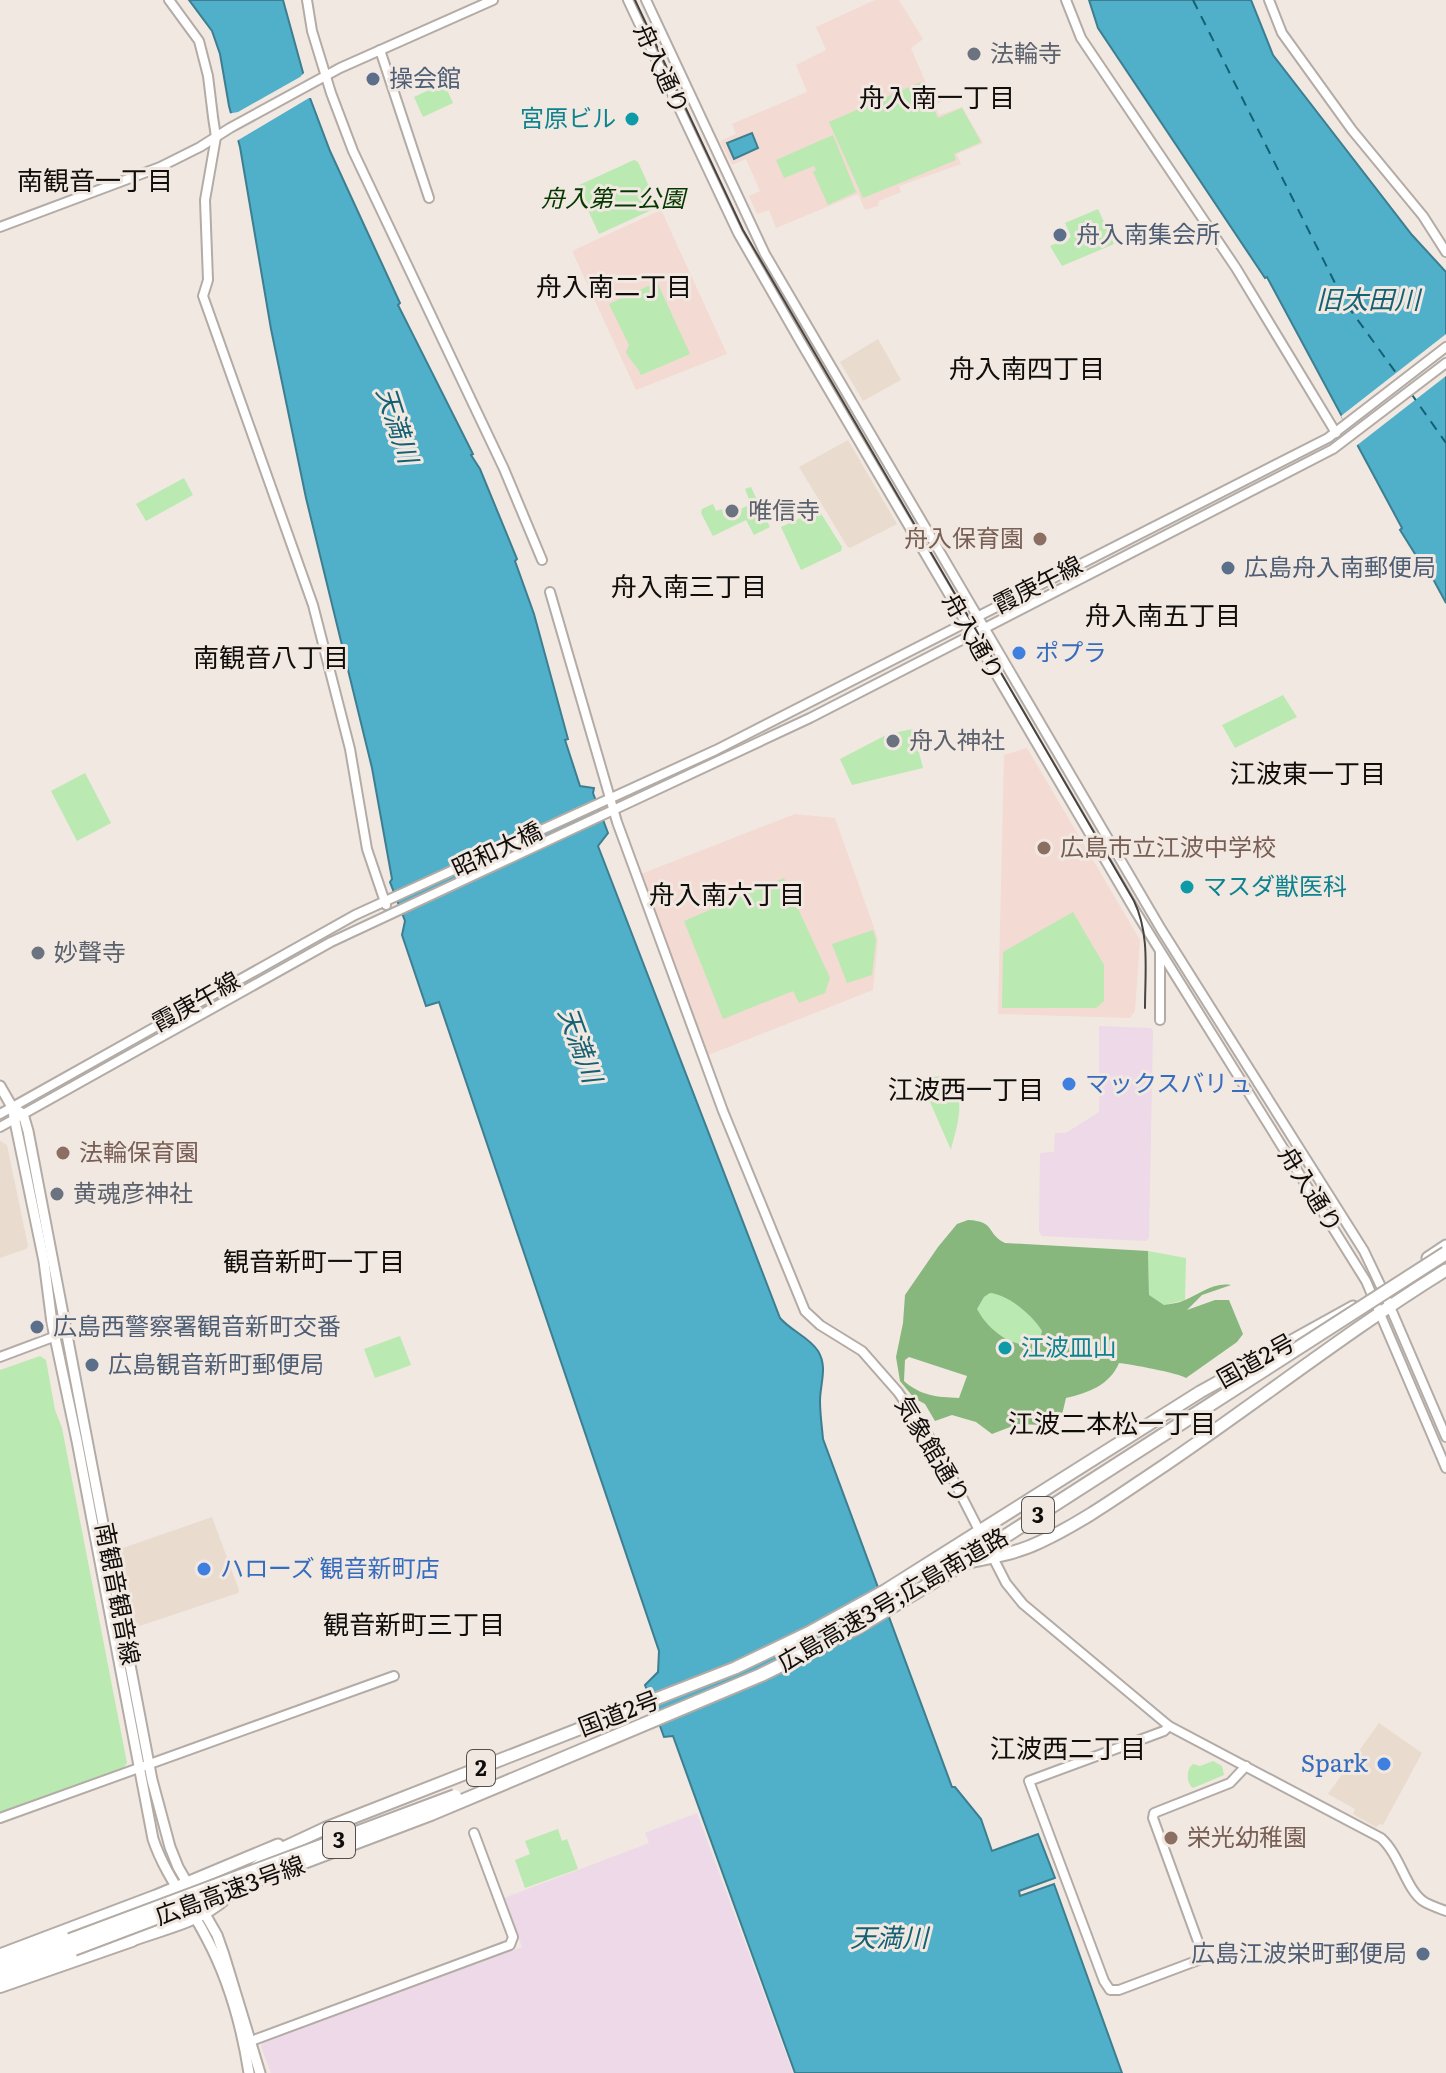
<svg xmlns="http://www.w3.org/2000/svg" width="1446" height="2073" viewBox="0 0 1446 2073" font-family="Literata,'Noto Sans JP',serif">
  <rect width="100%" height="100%" fill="#f1e8e1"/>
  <g fill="#eadbcf">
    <path d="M878,339L901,380L863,401L840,362Z"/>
    <path d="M848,440L897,524L850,548L847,546L799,467Z"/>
    <path d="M0,1141L7,1145L28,1246L26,1249L0,1258Z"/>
    <path d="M212,1517L239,1590L238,1593L134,1628L120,1549Z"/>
    <path d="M1379,1723L1422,1753L1383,1825L1380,1824L1376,1827L1353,1814L1355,1809L1328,1794Z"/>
  </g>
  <g fill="#edd9e8">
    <path d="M1099,1026L1151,1028L1153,1031L1149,1238L1146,1241L1042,1236L1039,1232L1040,1153L1054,1152L1055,1133H1066L1099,1112Z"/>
    <path d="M697,1813L793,2073H271L261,2046L263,2042L522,1947L504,1898L649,1843L645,1833Z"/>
  </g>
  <g fill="#f3dad2">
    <path d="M875,0H899L923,39L911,48L931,95L941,92L945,100L935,105L939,115L962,107L983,143L957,154L961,164L899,186L901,192L879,201L878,206L865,210L858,194L776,228L769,210L757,214L749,196L760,191L746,159L732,165L720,141L736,134L732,124L807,92L796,65L826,50L816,27Z"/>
    <path d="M659,211L662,212L727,354L636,390L573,253L574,250Z"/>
    <path d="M1027,748L1140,940L1135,1011L1130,1018L998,1014L1004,755Z"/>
    <path d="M795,814L835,818L878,939L873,990L708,1055L641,874Z"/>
  </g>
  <g fill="#bae9b1">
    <path d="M921,82L938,118L962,108L981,142L954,154L956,160L863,198L829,122Z"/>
    <path d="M444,83L453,103L423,117L414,97Z"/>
    <path d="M833,135L856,192L828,205L813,172L816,170L814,166L784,178L776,160Z"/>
    <path d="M634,160L638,162L657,204L656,208L599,234L577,186Z"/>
    <path d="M1098,209L1114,244L1062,266L1050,246L1071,237L1065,223Z"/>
    <path d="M657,282L690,354L641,375C637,365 630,361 626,352L629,345L609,304Z"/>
    <path d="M184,478L193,495L146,521L136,504Z"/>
    <path d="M751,487L770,527L754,535L746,520L713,536L701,513L702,509L713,504L716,511L722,509L726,516L751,504L745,489Z"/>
    <path d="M816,511L820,512L842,547L841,551L801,570L781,527Z"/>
    <path d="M1283,695L1297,717L1235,748L1222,725Z"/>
    <path d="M913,729L923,768L852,785L840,759L888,734Z"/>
    <path d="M85,773L111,823L77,841L51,791Z"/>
    <path d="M784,878L830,978L825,993L799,1003L793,991L723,1019L684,921Z"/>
    <path d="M1073,912L1104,965V1001L1096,1008H1002L1003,952Z"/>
    <path d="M873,930L876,940L872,975L847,983L832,944Z"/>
    <path d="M940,1076C971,1088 957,1126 951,1150L920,1079Z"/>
    <path d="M1148,1251L1186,1258L1185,1300L1164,1305L1149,1296Z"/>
    <path d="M990,1293C1009,1295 1032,1315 1042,1331L1039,1342C1014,1352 989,1331 976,1310L984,1297Z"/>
    <path d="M400,1336L411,1365L375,1378L364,1349Z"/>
    <path d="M40,1356L46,1360L55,1410L62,1428L127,1763L122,1769L114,1773L0,1813V1370Z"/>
    <path d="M1213,1761L1222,1766L1224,1775L1193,1788C1186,1783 1187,1772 1190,1767L1193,1764L1200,1766Z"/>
    <path d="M558,1829L562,1841L567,1839L578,1869L525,1888L515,1860L530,1854L525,1841Z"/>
  </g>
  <path fill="#87b77d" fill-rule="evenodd" d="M968,1220C996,1221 986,1234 1005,1243L1148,1251L1149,1295L1164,1305C1170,1304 1179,1303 1185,1300C1200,1294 1213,1282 1231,1285L1202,1295L1187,1310L1215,1300H1229L1243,1334L1237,1342L1186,1378C1179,1373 1129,1364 1119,1363C1110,1385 1088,1393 1066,1398L1062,1415L1048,1418L1040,1425L1018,1424L992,1434L976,1422L952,1415L935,1421L925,1404L914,1398L900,1381L896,1357L903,1323L905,1295L938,1247L957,1224ZM990,1293C1009,1295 1032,1315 1042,1331L1039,1342C1015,1352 988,1330 977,1309L984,1297ZM909,1357L967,1376L959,1398C937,1397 921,1396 904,1381L905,1360Z"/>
  <g fill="#50afc9" stroke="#3d7e90" stroke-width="2">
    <path d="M189,0H283L310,98L330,151L400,303L398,305L473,454L471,455L480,469L517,559L515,561L534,614L568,739L565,740L580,786L594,788L593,793L608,833L598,846L780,1318C791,1331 809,1337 818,1351C828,1367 820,1384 820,1401C820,1414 822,1427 823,1439L952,1787H955L981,1819L992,1851L1038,1834L1055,1878L1019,1891L1020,1896L1054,1884L1122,2073H795L673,1736L664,1737L645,1685L658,1672L659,1651L439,1002L426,1006L402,935L405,921L390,882L392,879L372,768L306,498L271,329L240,147L229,106L220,54L212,31Z"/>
    <path d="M1089,0H1251L1273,55L1412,235L1446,272V603L1425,564L1422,565L1400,530L1402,528L1267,277L1265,278L1098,28Z"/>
    <path d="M752,133L758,148L734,159L727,143Z"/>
  </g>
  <g fill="#f1e8e1">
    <path d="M307,70L314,98H309L235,142L227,114L238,112L300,77Z"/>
    <path d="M1446,334V376L1356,446L1341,416Z"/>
  </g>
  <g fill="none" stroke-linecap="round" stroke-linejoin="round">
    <g stroke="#146173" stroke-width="2" stroke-dasharray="10 8" stroke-linecap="butt">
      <path d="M1193,0L1344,301L1399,377"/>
      <path d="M1410,392L1446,443"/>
    </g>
    <g stroke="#b3aba5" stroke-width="12">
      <g id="tertiary">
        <path d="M169,0L199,41L208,76L213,117L216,137L205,200L208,280L203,296L313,605L350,749L367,849L386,905"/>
        <path d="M307,0L312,31L331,93L353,151L504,469L542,560"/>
        <path d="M628,0L738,233L800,341L1134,909L1366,1281L1446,1468"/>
        <path d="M646,0L765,254L1161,929L1364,1251L1385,1295L1446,1437"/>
        <path d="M1066,0L1081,38L1236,268L1336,433"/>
        <path d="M1269,0L1282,33L1352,130L1423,216L1446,252"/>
        <path d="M380,50L429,198"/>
        <path d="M0,227L160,167L200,147L230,128L340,68L493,0"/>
        <path d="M550,592L617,822L723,1111L805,1311L820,1325L862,1351L898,1392L938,1450L1006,1583L1023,1604L1169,1726L1381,1838C1400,1855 1406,1889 1423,1901C1429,1905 1438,1908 1446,1911"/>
        <path d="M1160,953V1020"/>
        <path d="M0,1114L355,915L716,750L1328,438L1446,347"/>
        <path d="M0,1127L331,942L810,718L1333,449L1446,363"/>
        <path d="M0,1357L56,1336"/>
        <path d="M1169,1726L1164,1731L1029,1781L1104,1981L1110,1990H1119L1204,1958L1153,1818L1154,1813L1230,1783L1246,1766"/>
        <path d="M0,1818L394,1676"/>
        <path d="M251,2041L510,1945L513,1937L474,1833"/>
      </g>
    </g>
    <g stroke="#b3aba5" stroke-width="13">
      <g id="secondary">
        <path d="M0,1086L12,1107L44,1261L52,1323L77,1441L153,1839C165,1875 189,1904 206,1937C228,1978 242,2028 249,2073"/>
        <path d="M12,1107L23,1114L28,1131L152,1780L170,1847L178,1867L217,1935L224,1955L260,2073"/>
      </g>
    </g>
    <g stroke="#b3aba5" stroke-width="15">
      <g id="trunk">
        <path d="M1428,1258L1446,1246"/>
        <path d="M922,1573C961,1560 1003,1560 1040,1542C1085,1521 1124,1492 1165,1465C1259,1401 1349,1330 1446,1270"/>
        <path d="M251,1871L281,1849L326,1828L735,1668L808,1633L886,1590L1200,1392L1353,1307"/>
        <path d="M132,1940C173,1925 206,1921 237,1887"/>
        <path d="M0,1955L156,1896L278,1845"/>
      </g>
    </g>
    <g stroke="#b3aba5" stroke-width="16">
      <g id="motorway">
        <path d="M0,1966L70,1940"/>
        <path d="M0,1976L74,1949"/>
        <path d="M0,1986L132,1940"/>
      </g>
    </g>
    <use href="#tertiary" stroke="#fff" stroke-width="8"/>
    <use href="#secondary" stroke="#fff" stroke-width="9"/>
    <use href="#trunk" stroke="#fff" stroke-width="11"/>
    <use href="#motorway" stroke="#fff" stroke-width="12"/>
    <path stroke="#484441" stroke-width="2" d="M635,0L743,230L1134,901C1150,934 1145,972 1145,1008"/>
    <g stroke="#b3aba5" stroke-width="16" stroke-linecap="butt">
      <g id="motorway-bridge">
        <path d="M70,1940L455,1796"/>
        <path d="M74,1949L431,1814L761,1675L858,1627L948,1573L1446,1253"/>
      </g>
    </g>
    <use href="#motorway-bridge" stroke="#fff" stroke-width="12"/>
  </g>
  <g fill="#6b7280" stroke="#f1e8e1" stroke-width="3">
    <circle cx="974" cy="54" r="8"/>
    <circle cx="732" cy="511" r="8"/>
    <circle cx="893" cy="741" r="8"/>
    <circle cx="38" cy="953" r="8"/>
    <circle cx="57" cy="1194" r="8"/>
  </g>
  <g fill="#5c6f8a" stroke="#f1e8e1" stroke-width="3">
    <circle cx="373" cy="79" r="8"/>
    <circle cx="1060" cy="235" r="8"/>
    <circle cx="1228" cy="568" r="8"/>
    <circle cx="37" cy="1327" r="8"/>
    <circle cx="92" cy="1365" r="8"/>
    <circle cx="1423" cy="1954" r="8"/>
  </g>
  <g fill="#0f9aa8" stroke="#f1e8e1" stroke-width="3">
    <circle cx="632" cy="119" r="8"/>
    <circle cx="1187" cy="887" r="8"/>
    <circle cx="1005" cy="1348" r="8"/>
  </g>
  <g fill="#8d6e63" stroke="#f1e8e1" stroke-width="3">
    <circle cx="1040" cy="539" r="8"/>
    <circle cx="1044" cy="848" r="8"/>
    <circle cx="63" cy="1153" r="8"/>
    <circle cx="1171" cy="1838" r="8"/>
  </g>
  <g fill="#3f7fe0" stroke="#f1e8e1" stroke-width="3">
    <circle cx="1019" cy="653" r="8"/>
    <circle cx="1069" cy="1084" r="8"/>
    <circle cx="204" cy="1569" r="8"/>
    <circle cx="1384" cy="1764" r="8"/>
  </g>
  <g text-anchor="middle" stroke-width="6" stroke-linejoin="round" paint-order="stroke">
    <g fill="#f1e8e1" stroke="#544f4b" stroke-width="2">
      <rect x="1022" y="1497" width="32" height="36" rx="6"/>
      <rect x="467" y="1750" width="28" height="36" rx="6"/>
      <rect x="323" y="1822" width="32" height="36" rx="6"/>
    </g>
    <g font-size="22" font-weight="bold" fill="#100d0b">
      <text x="1038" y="1523">3</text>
      <text x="481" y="1776">2</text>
      <text x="339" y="1848">3</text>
    </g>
    <g font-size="24" fill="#5b616d" stroke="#f1e8e1" text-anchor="start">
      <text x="990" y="62">法輪寺</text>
      <text x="748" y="519">唯信寺</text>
      <text x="909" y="749">舟入神社</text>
      <text x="54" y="961">妙聲寺</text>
      <text x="73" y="1202">黄魂彦神社</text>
    </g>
    <g font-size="24" fill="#100d0b" stroke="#f1e8e1">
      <text transform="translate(661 69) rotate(65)" y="8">舟入通り</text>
      <text transform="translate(1038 585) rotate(-27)" y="8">霞庚午線</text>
      <text transform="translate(973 637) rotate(60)" y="8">舟入通り</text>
      <text transform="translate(497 850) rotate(-25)" y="8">昭和大橋</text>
      <text transform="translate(196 1002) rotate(-29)" y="8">霞庚午線</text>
      <text transform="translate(1310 1190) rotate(58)" y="8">舟入通り</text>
      <text transform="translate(1256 1361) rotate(-29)" y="8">国道2号</text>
      <text transform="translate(932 1450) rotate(59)" y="8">気象館通り</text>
      <text transform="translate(117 1594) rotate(79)" y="8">南観音観音線</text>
      <text transform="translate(893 1600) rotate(-30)" y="8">広島高速3号;広島南道路</text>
      <text transform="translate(619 1714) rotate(-21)" y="8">国道2号</text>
      <text transform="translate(230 1891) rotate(-20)" y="8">広島高速3号線</text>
    </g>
    <g font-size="24" fill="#4e5e75" stroke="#f1e8e1" text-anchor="start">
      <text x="389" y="87">操会館</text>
      <text x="1076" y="243">舟入南集会所</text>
      <text x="1244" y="576">広島舟入南郵便局</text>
      <text x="53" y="1335">広島西警察署観音新町交番</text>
      <text x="108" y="1373">広島観音新町郵便局</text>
      <text x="1407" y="1962" text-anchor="end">広島江波栄町郵便局</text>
    </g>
    <g font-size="24" fill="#0d838f" stroke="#f1e8e1" text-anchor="start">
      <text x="616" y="127" text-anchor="end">宮原ビル</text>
      <text x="1203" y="895">マスダ獣医科</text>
      <text x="1021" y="1356">江波皿山</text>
    </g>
    <g font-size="24" font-style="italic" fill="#053800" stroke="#f1e8e1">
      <text x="613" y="207">舟入第二公園</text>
    </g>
    <g font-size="24" fill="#785e54" stroke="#f1e8e1" text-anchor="start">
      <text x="1024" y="547" text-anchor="end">舟入保育園</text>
      <text x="1060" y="856">広島市立江波中学校</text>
      <text x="79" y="1161">法輪保育園</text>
      <text x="1187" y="1846">栄光幼稚園</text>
    </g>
    <g font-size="24" fill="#366cbe" stroke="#f1e8e1" text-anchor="start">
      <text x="1035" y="661">ポプラ</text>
      <text x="1085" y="1092">マックスバリュ</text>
      <text x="220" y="1577">ハローズ 観音新町店</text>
      <text x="1368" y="1772" text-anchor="end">Spark</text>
    </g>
    <g font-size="26" fill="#100d0b" stroke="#f1e8e1">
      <text x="937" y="107">舟入南一丁目</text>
      <text x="95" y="190">南観音一丁目</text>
      <text x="614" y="296">舟入南二丁目</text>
      <text x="1027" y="378">舟入南四丁目</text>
      <text x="689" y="596">舟入南三丁目</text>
      <text x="1163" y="625">舟入南五丁目</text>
      <text x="271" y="667">南観音八丁目</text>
      <text x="1308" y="783">江波東一丁目</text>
      <text x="727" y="904">舟入南六丁目</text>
      <text x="966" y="1099">江波西一丁目</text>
      <text x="314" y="1271">観音新町一丁目</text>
      <text x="1112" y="1433">江波二本松一丁目</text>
      <text x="414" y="1634">観音新町三丁目</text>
      <text x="1068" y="1758">江波西二丁目</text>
    </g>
    <g font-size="26" font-style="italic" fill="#146173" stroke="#f1e8e1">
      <text x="1368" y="309">旧太田川</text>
      <text transform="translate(397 425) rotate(72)" y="9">天満川</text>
      <text transform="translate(580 1045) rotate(70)" y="9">天満川</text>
      <text x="889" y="1947">天満川</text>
    </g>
  </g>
</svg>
